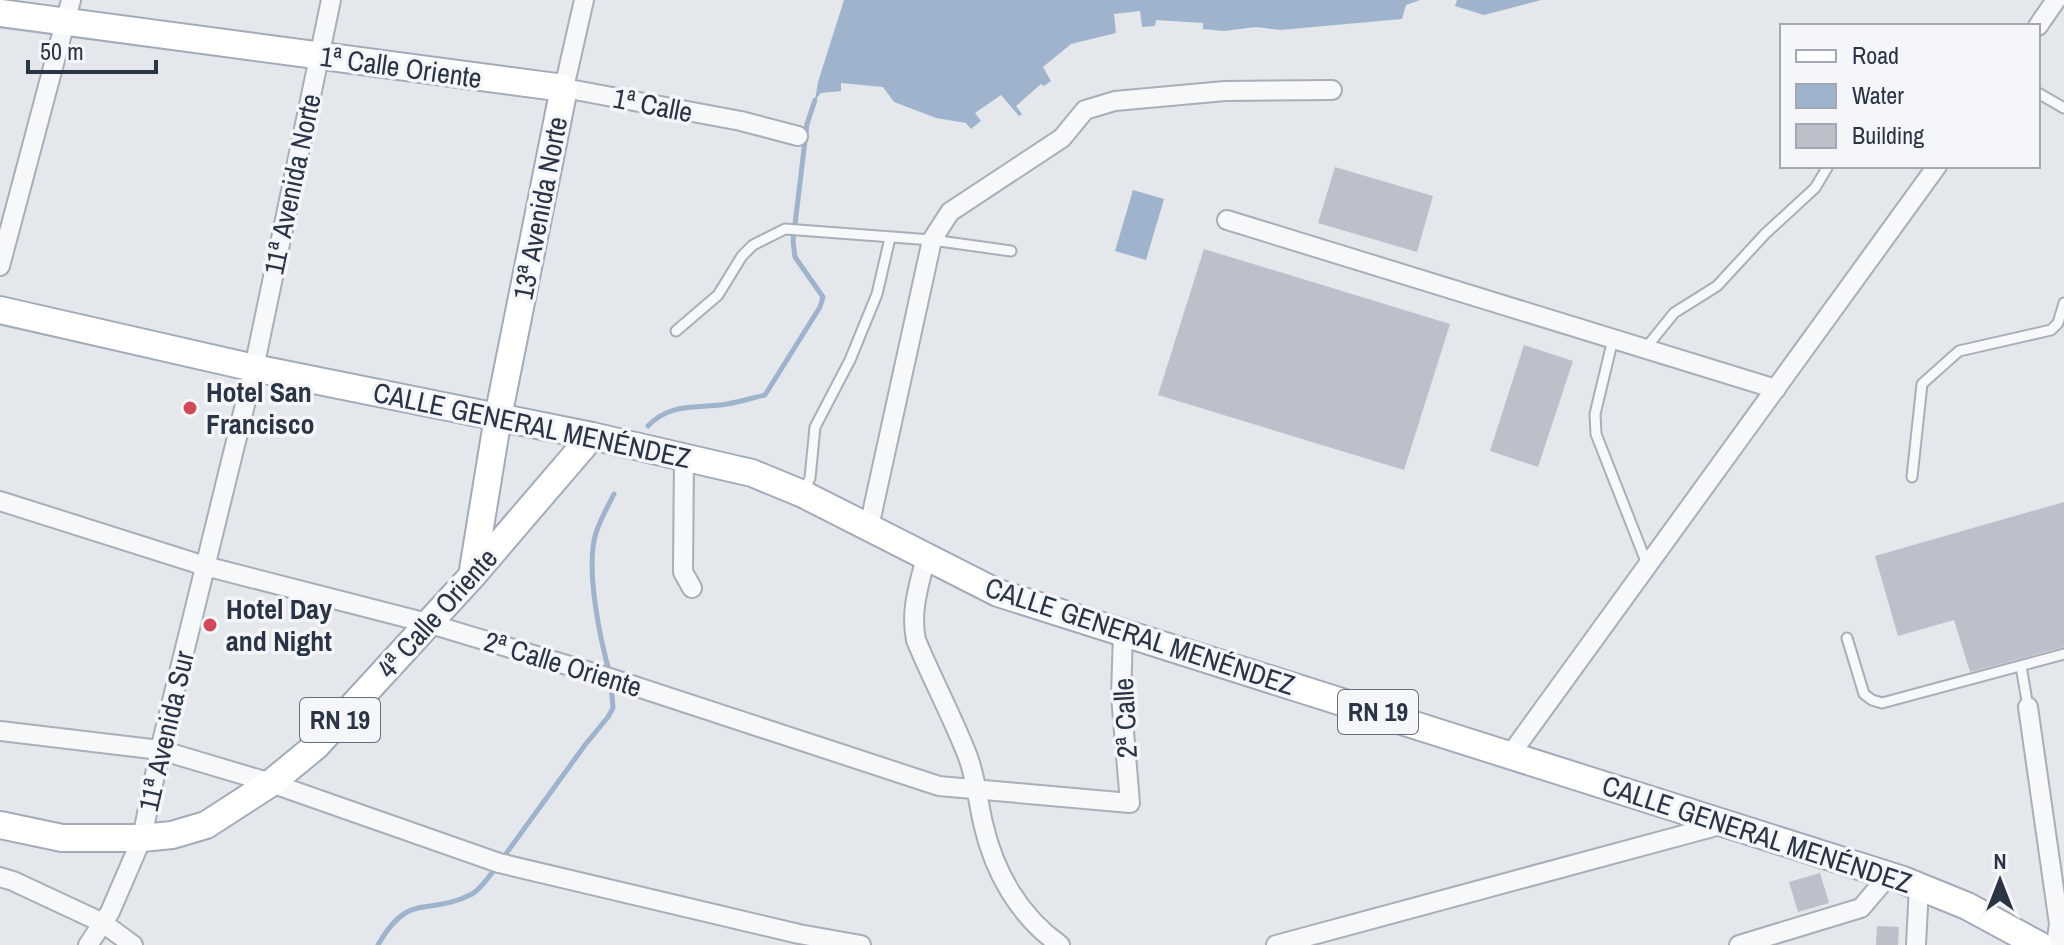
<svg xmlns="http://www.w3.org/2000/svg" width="2064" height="945" viewBox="0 0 2064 945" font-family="'Archivo Narrow',sans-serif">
  <rect width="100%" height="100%" fill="#e4e7ec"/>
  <g fill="#9fb4cc">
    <path d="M844,0H1420L1406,5L1402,19L1280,30L1256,27L1224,31L1203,29V23L1156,20L1155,26L1142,27L1140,11L1114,14L1116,33L1071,44L1043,67L1051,81L1044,86L1041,84L1016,106L1022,114L1019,116L1001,95L975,113L981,121L971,129L966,123L936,118L894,102L883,87L841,83V91L821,93L815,100L818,82Z"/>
    <path d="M1457,0H1541L1484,15L1455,6Z"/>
    <path d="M1133,190L1164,199L1146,260L1115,251Z"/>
  </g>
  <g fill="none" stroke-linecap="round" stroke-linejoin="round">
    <g stroke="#9fb4cc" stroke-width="5">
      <path d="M648,426C670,402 698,409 727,404C739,402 752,398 765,395L820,307L823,297L795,257L793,241L807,124L815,100"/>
      <path d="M610,674C600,640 585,567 596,533C600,520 608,506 614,494"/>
      <path d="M503,858L585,745L608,717L613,708L611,684"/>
      <path d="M378,945C409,890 428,917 472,894C482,888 490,875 497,866"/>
    </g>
  </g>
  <g fill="#bbc0ca">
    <path d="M1335,167L1433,196L1417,252L1318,223Z"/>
    <path d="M1204,249L1450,324L1404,470L1158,395Z"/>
    <path d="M1524,345L1573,361L1538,467L1490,451Z"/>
    <path d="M2064,502V647L1970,672L1954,620L1898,636L1875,556Z"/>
    <path d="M1820,873L1829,903L1798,912L1789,882Z"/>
    <path d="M1877,926L1899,927L1898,945H1876Z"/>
  </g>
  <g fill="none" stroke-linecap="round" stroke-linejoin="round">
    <g stroke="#a9aeb7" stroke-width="13">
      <g id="lane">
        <path d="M2038,93L2064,108"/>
        <path d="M676,331L718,295L742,256L753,245L785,229L932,240L1011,251"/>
        <path d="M1613,339L1595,414L1596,434L1647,564"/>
        <path d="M1645,349L1674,313L1717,286L1765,234L1815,188L1827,168L1825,166"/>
        <path d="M1912,477L1922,384L1959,351L2051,330L2058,323L2064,303"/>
        <path d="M804,491L810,478L815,427L850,360L877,294L890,238"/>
        <path d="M1847,638L1864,694L1872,700L1882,703L2064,654"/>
        <path d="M2021,666L2028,707"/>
      </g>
    </g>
    <g stroke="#a9aeb7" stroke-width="22">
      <g id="street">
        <path d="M584,0L564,88L741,121L798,136"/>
        <path d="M2038,26L2056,0"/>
        <path d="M1227,220L1776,389"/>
        <path d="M0,266L71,0"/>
        <path d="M684,456L683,572L692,588"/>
        <path d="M0,501L205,566L427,623L610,678L939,786L1130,803L1121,696L1123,633"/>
        <path d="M869,527L932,240L950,212L1062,138L1085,110L1115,101L1225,91L1332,90"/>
        <path d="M926,557C919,585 910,611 916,640C932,679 953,718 968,757C976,779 978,801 983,823C994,872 1019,916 1060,945"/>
        <path d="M2028,707L2059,924L2056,945"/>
        <path d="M0,731L160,750L271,783L499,863L799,934L861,945"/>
        <path d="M1510,755L1937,166"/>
        <path d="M0,877L13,881L103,923L133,945"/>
        <path d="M88,945L110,912L142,838L160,750L254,368L331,0"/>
        <path d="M1276,945L1724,824"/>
        <path d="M1739,945L1861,908L1889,875"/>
        <path d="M1916,945L1919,886"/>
      </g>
    </g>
    <g stroke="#a3abb8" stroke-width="30">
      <g id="primary">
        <path d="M0,13L564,88L498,417L472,576"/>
        <path d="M0,310L254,368L592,436L752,473L803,494L998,593L1903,880L1967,906L2039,945"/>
        <path d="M0,825L62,838H142L172,835L206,825L271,783L316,746L472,576L592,436"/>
      </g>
    </g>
    <use href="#lane" stroke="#f7f8fa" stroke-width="9"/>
    <use href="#street" stroke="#f7f8fa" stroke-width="18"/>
    <use href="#primary" stroke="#fff" stroke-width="26"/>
  </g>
  <g fill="#d1495b" stroke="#f4f6f9" stroke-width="3">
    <circle cx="190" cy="408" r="8"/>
    <circle cx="210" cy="625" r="8"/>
  </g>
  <g text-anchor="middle" stroke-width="7" stroke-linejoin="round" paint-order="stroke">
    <g fill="#f4f6f9" stroke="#676e7b" stroke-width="2">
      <rect x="1338" y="690" width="80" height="44" rx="6"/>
      <rect x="300" y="698" width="80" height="44" rx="6"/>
    </g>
    <g font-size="26" font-weight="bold" fill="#2b3445">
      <text x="1378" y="721">RN 19</text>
      <text x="340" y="729">RN 19</text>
    </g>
    <g font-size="28" fill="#2b3445" stroke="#f4f6f9">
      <text transform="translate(401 67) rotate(8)" y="10">1ª Calle Oriente</text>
      <text transform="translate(653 105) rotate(11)" y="10">1ª Calle</text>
      <text transform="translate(292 184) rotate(-78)" y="10">11ª Avenida Norte</text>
      <text transform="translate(540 208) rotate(-79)" y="10">13ª Avenida Norte</text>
      <text transform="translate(532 425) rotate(12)" y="10">CALLE GENERAL MENÉNDEZ</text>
      <text transform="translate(437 613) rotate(-48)" y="10">4ª Calle Oriente</text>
      <text transform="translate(1140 636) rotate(18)" y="10">CALLE GENERAL MENÉNDEZ</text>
      <text transform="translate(563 664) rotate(17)" y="10">2ª Calle Oriente</text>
      <text transform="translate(1125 718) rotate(-93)" y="10">2ª Calle</text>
      <text transform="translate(166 731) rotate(-77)" y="10">11ª Avenida Sur</text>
      <text transform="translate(1757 834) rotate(18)" y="10">CALLE GENERAL MENÉNDEZ</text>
    </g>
    <g font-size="28" font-weight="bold" fill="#2b3445" stroke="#f4f6f9" text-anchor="start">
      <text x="206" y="402">Hotel San<tspan x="206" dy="32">Francisco</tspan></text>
      <text x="226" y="619">Hotel Day<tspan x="226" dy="32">and Night</tspan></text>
    </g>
  </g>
  <rect x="1780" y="24" width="260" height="144" fill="#f4f6f9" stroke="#a4a8b1" stroke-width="2"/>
  <rect x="1796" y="50" width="40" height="12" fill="#ffffff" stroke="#a4a8b1" stroke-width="2"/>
  <text x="1852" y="64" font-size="24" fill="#2b3445">Road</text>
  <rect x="1796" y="84" width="40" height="24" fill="#9fb4cc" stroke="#a4a8b1" stroke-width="2"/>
  <text x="1852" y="104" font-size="24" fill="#2b3445">Water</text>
  <rect x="1796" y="124" width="40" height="24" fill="#bbc0ca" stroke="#a4a8b1" stroke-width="2"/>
  <text x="1852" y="144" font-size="24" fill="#2b3445">Building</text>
  <g transform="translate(2000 881)" stroke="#f4f6f9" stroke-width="6" paint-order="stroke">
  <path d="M0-6L14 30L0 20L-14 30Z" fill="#2b3445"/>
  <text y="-12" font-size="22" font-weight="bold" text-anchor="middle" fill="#2b3445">N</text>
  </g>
  <path d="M28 60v12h128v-12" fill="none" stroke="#2b3445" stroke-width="4"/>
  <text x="40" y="60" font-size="24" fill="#2b3445" stroke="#f4f6f9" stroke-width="6" paint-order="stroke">50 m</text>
</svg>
